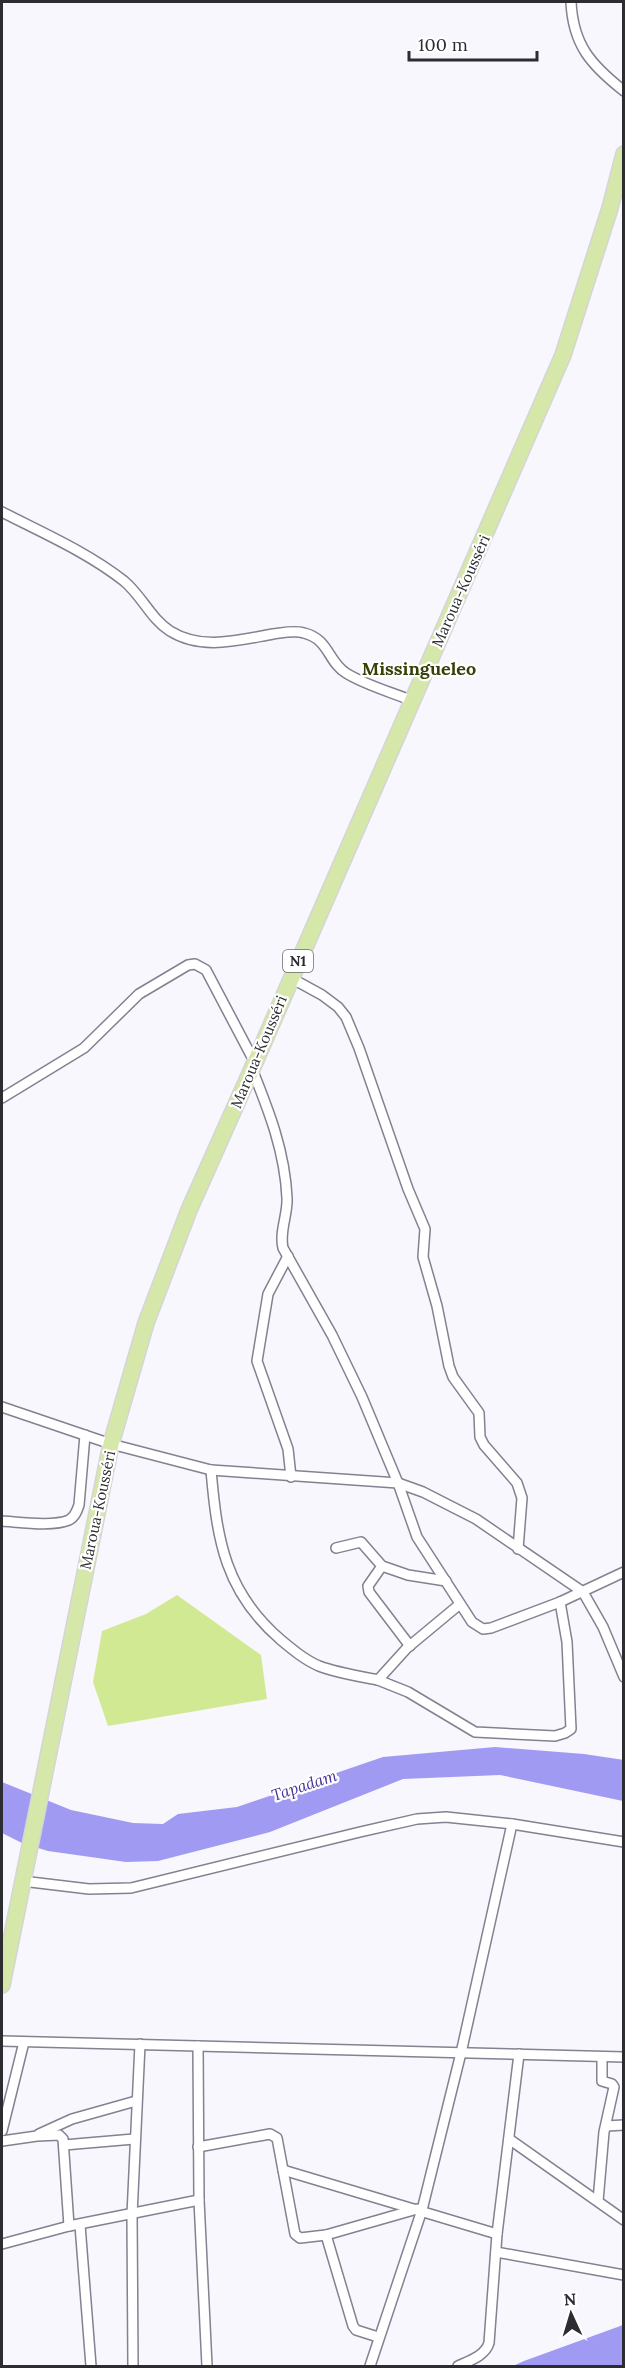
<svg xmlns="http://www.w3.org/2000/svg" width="625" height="2368" viewBox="0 0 625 2368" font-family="Lora,serif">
  <rect width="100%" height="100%" fill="#f7f7fd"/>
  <path fill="#d2e994" d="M177,1595L261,1655L267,1699L108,1726L93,1682L102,1631L146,1614Z"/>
  <g fill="#a09af3">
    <path d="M495,1747L584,1754L624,1760L623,1801L500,1775L403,1779L270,1832L158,1861L126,1862L48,1851L22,1843L2,1833V1782L71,1810L133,1823L163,1824L178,1814L237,1807L383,1757Z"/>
    <path d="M623,2325V2366H513L524,2361Z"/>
  </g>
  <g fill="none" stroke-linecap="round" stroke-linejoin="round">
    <g stroke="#828290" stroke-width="12">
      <g id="minor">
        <path d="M571,2C573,45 591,65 624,91"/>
        <path d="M2,512C43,533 87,552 124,581C142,596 151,619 170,631C202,651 239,640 273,634C282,633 294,630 304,633C329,639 328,662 346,673C365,685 391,692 413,701"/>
        <path d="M291,978L322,995L338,1007L346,1017L359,1048L408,1189L425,1229L423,1257L437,1306L449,1366L453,1377L479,1413L480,1437L484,1445L517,1483L522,1498L518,1549"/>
        <path d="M252,1069C269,1111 285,1152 287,1198C288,1214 279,1232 283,1248L332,1335L362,1397L398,1483L417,1537L472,1622L483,1629L491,1628L560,1602L624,1572"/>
        <path d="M2,1098L84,1048L139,994L188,965L195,964L206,970L255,1063"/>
        <path d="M288,1256L268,1294L257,1361L288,1449L291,1477"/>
        <path d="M2,1407L111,1444L211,1470L398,1483L423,1492L476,1519L583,1592L603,1627L624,1677"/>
        <path d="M211,1470C217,1540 225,1592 281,1640C293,1650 305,1660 319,1666C338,1673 358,1676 378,1680"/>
        <path d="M2,1521C19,1522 53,1527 69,1520C75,1517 77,1511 79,1505L85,1435"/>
        <path d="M336,1548L361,1542L382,1566L408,1575L446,1581"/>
        <path d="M382,1566L368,1586L369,1592L410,1646"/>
        <path d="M460,1604L407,1648L378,1680L408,1692L475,1732L555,1736L565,1733L571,1729L567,1642L560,1602"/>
        <path d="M22,1881L89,1889L131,1888L360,1832L417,1819L446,1817L512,1824L624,1842"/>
        <path d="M2,2041L624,2057"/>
        <path d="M198,2046L199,2200L207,2366"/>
        <path d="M606,2126L624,2125"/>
        <path d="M2,2131L24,2042"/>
        <path d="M39,2134L72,2119L136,2101"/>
        <path d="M509,2139L624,2220"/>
        <path d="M2,2141L37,2136L59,2135L63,2139L69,2226"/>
        <path d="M64,2145L134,2139"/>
        <path d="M198,2147L270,2134L277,2138L295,2234L300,2238L326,2235L417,2209"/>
        <path d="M283,2170L497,2234"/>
        <path d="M598,2201L604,2132L614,2087L612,2084L602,2081V2057"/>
        <path d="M80,2225L91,2366"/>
        <path d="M326,2235L353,2326L356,2330L378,2337"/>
        <path d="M2,2244L69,2226L199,2200"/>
        <path d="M496,2252L624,2275"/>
        <path d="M133,2366L132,2215L140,2044"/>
        <path d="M370,2366L422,2210L461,2053L512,1824"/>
        <path d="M458,2366C469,2361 485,2356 489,2343L497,2234L519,2054"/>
      </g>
    </g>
    <g stroke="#d5d5d6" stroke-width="18">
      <path id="trunk" d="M2,1985L111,1444L146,1323L189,1210L252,1069L563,355L610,208L624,154"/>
    </g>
    <use href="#minor" stroke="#fff" stroke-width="9"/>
    <use href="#trunk" stroke="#d6e7aa" stroke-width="15"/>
  </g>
  <g text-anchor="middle" stroke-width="4.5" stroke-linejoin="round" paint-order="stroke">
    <rect fill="#fff" stroke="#6b6b6f" stroke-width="1.5" x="283" y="950" width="30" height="22" rx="4.5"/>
    <g font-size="14" font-weight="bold" fill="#2c2c31">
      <text x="298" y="966">N1</text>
    </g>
    <g font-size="15" fill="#2c2c31" stroke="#fff">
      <text transform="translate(461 591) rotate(-66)" y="5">Maroua-Kousséri</text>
      <text transform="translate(259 1052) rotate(-67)" y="5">Maroua-Kousséri</text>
      <text transform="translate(98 1510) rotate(-78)" y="5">Maroua-Kousséri</text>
    </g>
    <g font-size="16" font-style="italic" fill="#463298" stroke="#fff">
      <text transform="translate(304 1785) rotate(-18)" y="6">Tapadam</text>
    </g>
    <g font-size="18" font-weight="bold" fill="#354106" stroke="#fff">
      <text x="419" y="675">Missingueleo</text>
    </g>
  </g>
  <rect width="625" height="2368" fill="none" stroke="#2c2c31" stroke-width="6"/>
  <g transform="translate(571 2314) rotate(356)" stroke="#ffffff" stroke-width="4.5" paint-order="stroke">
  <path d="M0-4.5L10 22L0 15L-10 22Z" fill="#2c2c31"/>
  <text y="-9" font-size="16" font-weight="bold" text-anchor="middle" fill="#2c2c31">N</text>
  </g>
  <path d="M409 51v9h128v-9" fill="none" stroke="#2c2c31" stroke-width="3"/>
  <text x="418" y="51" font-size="18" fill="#2c2c31" stroke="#ffffff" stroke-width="4.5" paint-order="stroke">100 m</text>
</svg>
